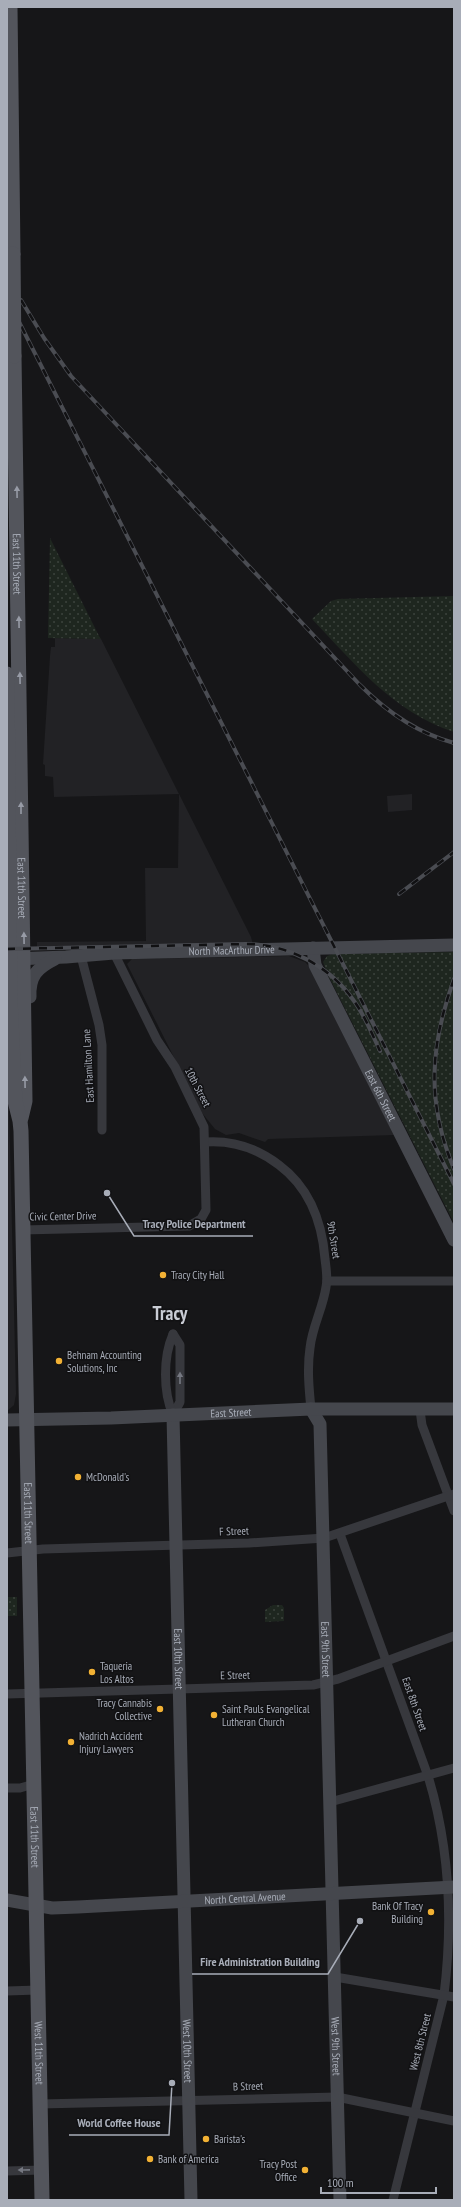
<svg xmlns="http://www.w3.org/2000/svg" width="461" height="2207" viewBox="0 0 461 2207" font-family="'PT Sans Narrow',sans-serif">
  <defs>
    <pattern id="grass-dots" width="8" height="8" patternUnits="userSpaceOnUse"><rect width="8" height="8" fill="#1e261f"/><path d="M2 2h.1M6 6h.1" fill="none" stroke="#3c433d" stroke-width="1.8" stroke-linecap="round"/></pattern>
  </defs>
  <rect width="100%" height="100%" fill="#161618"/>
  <g fill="#222225">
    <path d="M55,638L101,639L179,794L251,937L253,945L37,950V942L146,941L145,868H178L179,794L54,797L53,777L45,776V765L43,764L50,656L51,647H55Z"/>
    <path d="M412,794V810L388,812L387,796Z"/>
    <path d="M289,956L305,962L308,965L394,1135L268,1139L265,1142L239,1133L226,1135L215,1129L202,1113L127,964L132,959Z"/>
    <path d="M7,1022L16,1394L14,1405L7,1411Z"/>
  </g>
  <g fill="url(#grass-dots)">
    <path d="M50,538L99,636L101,639L48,638Z"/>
    <path d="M454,596V732C393,712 355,664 312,619L331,601L338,599Z"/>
    <path d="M454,952V1223L328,975L323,962L327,956L333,954Z"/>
    <rect x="7" y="1597" width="10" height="19"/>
    <path d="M273,1605H282L284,1608V1621L265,1622V1610Z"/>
  </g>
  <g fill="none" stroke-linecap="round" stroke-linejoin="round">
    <g stroke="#37383d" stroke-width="9">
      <path d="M81,956L99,1025L102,1045V1130"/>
      <path d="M205,1142C233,1140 257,1148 279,1165C310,1188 322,1221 325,1259C326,1268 328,1278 326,1287C323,1308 312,1327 310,1348C307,1368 309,1389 311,1409"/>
      <path d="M22,1230L189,1226L201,1219L206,1210L204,1127L175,1067L157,1040L114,953"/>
      <path d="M327,1281H454"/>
      <path d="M173,1334L180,1345V1402L173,1415"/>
      <path d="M173,1334C163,1357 163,1392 173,1415"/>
      <path d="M420,1410L422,1425L454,1511"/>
      <path d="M340,1534L428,1776C450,1848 453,1921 444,1995L393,2200"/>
      <path d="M7,1553L43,1549L249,1543L324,1538L454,1494"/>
      <path d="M7,1694L313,1685L338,1679L454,1636"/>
      <path d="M7,1788H20L34,1784"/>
      <path d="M330,1802L454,1768"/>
      <path d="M335,1977L454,1997"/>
      <path d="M7,1991L38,1990"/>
      <path d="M40,2104L337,2097L454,2121"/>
      <path d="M7,2171L42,2170"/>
    </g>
    <g stroke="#45474d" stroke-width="13">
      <path id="s1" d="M313,948L315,965L454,1240"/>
      <path id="s2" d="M13,959L66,957L114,953L454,945"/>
      <path d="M30,997C29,976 37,968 55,959"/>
      <path id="s3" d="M311,1409L320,1424L340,2200"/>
      <path id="s4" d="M173,1415L191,2200"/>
      <path id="s5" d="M7,1420L111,1418L311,1409H454"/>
      <path id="s6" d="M7,1900L52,1908L78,1907L454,1887"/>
    </g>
    <g stroke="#53555c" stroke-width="15">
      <path d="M10,7L13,254"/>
      <path id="s7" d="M14,356L25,1101L21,1118"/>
      <path id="s8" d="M7,674L10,999L15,1101L20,1121L21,1131L42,2200"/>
    </g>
    <g stroke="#4a4c52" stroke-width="4">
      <g id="rail">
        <path d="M7,298L454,1184"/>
        <path d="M21,300L44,338L71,376L360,685C387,712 417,733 454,743"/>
        <path d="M399,894L454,852"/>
        <path d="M7,949L246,944C288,944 330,966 354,1001C365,1016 372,1034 380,1051"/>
        <path d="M454,979C430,1046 426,1102 454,1169"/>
      </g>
    </g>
    <use href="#rail" stroke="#111113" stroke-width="2.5" stroke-dasharray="8" stroke-linecap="butt"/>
    <path stroke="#53555c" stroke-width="15" d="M13,254L14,356"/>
  </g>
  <defs><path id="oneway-solid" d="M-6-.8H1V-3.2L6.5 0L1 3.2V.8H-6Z"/></defs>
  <g fill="#979ba6">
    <use href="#oneway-solid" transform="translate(17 492) rotate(-91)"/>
    <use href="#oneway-solid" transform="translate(19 622) rotate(-91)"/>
    <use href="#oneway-solid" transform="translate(20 678) rotate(-91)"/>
    <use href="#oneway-solid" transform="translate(21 808) rotate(-90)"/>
    <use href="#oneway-solid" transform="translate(24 938) rotate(-91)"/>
    <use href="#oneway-solid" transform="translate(25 1082) rotate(-91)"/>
  </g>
  <g fill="#757881">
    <use href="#oneway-solid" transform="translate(180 1378) rotate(-90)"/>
    <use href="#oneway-solid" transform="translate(24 2170) rotate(179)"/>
  </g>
  <g fill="#f2b134" stroke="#111113" stroke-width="1.5">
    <circle cx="163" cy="1275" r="4"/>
    <circle cx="59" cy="1361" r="4"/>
    <circle cx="78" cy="1477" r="4"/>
    <circle cx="92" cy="1672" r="4"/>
    <circle cx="160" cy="1709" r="4"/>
    <circle cx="214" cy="1715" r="4"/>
    <circle cx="71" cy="1742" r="4"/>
    <circle cx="431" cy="1912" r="4"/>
    <circle cx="206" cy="2139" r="4"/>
    <circle cx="150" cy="2159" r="4"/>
    <circle cx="305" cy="2170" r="4"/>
  </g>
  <g text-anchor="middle" stroke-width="3" stroke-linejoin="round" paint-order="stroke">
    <g font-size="11" fill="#a8adb8" stroke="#111113">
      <text dy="4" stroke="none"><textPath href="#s7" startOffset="208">East 11th Street</textPath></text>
      <text dy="4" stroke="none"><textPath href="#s7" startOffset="532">East 11th Street</textPath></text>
      <text dy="4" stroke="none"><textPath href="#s2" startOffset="219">North MacArthur Drive</textPath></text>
      <text transform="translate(88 1066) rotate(-93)" y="4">East Hamilton Lane</text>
      <text transform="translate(198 1087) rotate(62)" y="4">10th Street</text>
      <text dy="4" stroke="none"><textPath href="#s1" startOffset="163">East 6th Street</textPath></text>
      <text transform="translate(63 1216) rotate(-1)" y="4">Civic Center Drive</text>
      <text transform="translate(334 1240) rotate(81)" y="4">9th Street</text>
      <text dy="4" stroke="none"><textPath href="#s5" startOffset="224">East Street</textPath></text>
      <text dy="4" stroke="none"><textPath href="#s8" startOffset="840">East 11th Street</textPath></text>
      <text transform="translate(234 1531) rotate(-2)" y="4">F Street</text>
      <text dy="4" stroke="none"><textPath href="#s3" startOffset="243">East 9th Street</textPath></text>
      <text dy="4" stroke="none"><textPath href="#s4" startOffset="244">East 10th Street</textPath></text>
      <text transform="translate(235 1675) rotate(-1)" y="4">E Street</text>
      <text transform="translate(415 1704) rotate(71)" y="4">East 8th Street</text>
      <text dy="4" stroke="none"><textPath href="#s8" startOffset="1164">East 11th Street</textPath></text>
      <text dy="4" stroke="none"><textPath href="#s6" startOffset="239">North Central Avenue</textPath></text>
      <text transform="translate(420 2042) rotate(-76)" y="4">West 8th Street</text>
      <text dy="4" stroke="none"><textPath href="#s3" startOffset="640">West 9th Street</textPath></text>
      <text dy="4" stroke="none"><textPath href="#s4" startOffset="636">West 10th Street</textPath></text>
      <text dy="4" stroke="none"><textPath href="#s8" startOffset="1380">West 11th Street</textPath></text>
      <text transform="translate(248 2086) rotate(-2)" y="4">B Street</text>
    </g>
    <g font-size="11" fill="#a8adb8" stroke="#111113" text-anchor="start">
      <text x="171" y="1279">Tracy City Hall</text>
      <text x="67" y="1359">Behnam Accounting<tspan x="67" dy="13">Solutions, Inc</tspan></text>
      <text x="86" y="1481">McDonald's</text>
      <text x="100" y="1670">Taqueria<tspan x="100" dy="13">Los Altos</tspan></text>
      <text x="152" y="1707" text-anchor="end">Tracy Cannabis<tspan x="152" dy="13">Collective</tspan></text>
      <text x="222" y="1713">Saint Pauls Evangelical<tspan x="222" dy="13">Lutheran Church</tspan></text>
      <text x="79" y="1740">Nadrich Accident<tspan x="79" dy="13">Injury Lawyers</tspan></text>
      <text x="423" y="1910" text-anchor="end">Bank Of Tracy<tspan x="423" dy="13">Building</tspan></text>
      <text x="214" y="2143">Barista's</text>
      <text x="158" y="2163">Bank of America</text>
      <text x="297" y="2168" text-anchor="end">Tracy Post<tspan x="297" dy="13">Office</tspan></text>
    </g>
    <g font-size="19" font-weight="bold" fill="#c9ccd4" stroke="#111113">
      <text x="170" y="1320">Tracy</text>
    </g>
  </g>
  <path fill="none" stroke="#a8adb8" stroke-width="1.5" d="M107 1193L134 1236H253M360 1921L328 1974H192M172 2083L169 2135H69"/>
  <g fill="#a8adb8" stroke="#111113" stroke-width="1.5">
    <circle cx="107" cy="1193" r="4"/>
    <circle cx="360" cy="1921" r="4"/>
    <circle cx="172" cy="2083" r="4"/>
  </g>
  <g font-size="12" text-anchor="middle" font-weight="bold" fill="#a8adb8" stroke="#111113" stroke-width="3" stroke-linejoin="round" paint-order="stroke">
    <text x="194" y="1228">Tracy Police Department</text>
    <text x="260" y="1966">Fire Administration Building</text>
    <text x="119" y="2127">World Coffee House</text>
  </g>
  <rect width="461" height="2207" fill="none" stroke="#a8adb8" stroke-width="16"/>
  <path d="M321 2187v6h115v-6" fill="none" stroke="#a8adb8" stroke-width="2"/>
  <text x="327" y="2187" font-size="12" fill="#a8adb8" stroke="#111113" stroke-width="3" paint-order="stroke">100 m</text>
</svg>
